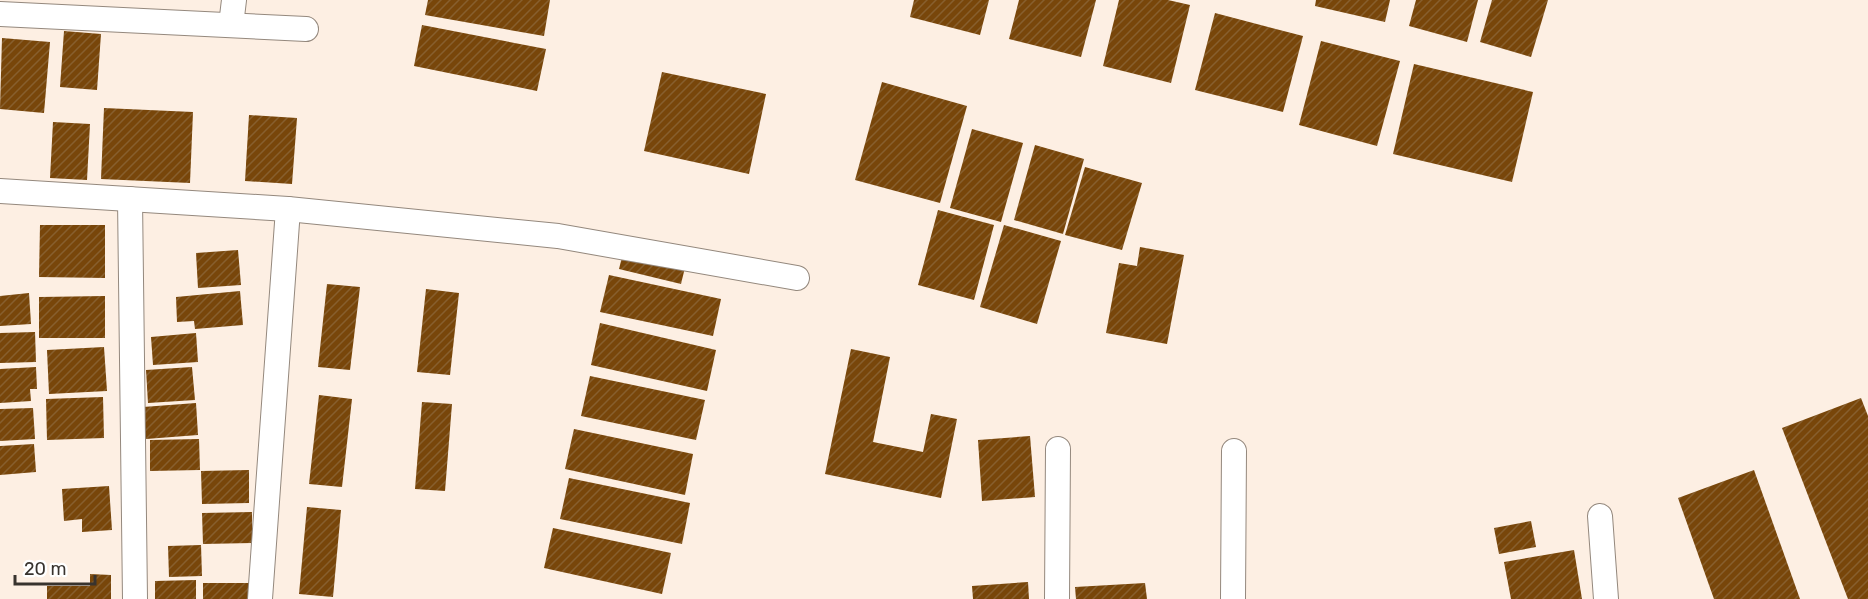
<svg xmlns="http://www.w3.org/2000/svg" width="1868" height="599" font-family="Rubik,sans-serif">
	<style>
		.building { fill: url(#building-hatch) }
		.lines { fill: none; stroke-linecap: round; stroke-linejoin: round }
		.street-casing { stroke: #94887d; stroke-width: 26 }
		.street { stroke: #fff; stroke-width: 24 }
	</style>
	<defs>
		<pattern id="building-hatch" width="6" height="6" patternUnits="userSpaceOnUse" patternTransform="scale(1.5)"><rect width="6" height="6" fill="#78460a"/><path d="M-1 1l2-2M0 6l6-6M5 7l2-2" fill="none" stroke="#875f2e"/></pattern>
	</defs>
	<rect width="100%" height="100%" fill="#fdefe3"/>
	<g class="building">
		<path d="M 428,0 L 550,0 L 544,36 L 425,15 Z"/>
		<path d="M 914,0 L 989,0 L 980,35 L 910,17 Z"/>
		<path d="M 1019,0 L 1096,0 L 1081,57 L 1009,39 Z"/>
		<path d="M 1119,0 L 1168,0 L 1190,5 L 1171,83 L 1103,66 Z"/>
		<path d="M 1316,0 L 1390,0 L 1385,22 L 1315,6 Z"/>
		<path d="M 1416,0 L 1478,0 L 1467,42 L 1409,26 Z"/>
		<path d="M 1492,0 L 1548,0 L 1531,57 L 1480,42 Z"/>
		<path d="M 1215,13 L 1303,36 L 1283,112 L 1195,90 Z"/>
		<path d="M 422,25 L 546,49 L 537,91 L 414,66 Z"/>
		<path d="M 64,31 L 101,34 L 97,90 L 60,87 Z"/>
		<path d="M 2,38 L 50,42 L 44,113 L 0,109 Z"/>
		<path d="M 1321,41 L 1400,61 L 1377,146 L 1299,125 Z"/>
		<path d="M 1414,64 L 1533,92 L 1512,182 L 1393,154 Z"/>
		<path d="M 662,72 L 766,94 L 749,174 L 644,151 Z"/>
		<path d="M 882,82 L 967,106 L 940,203 L 855,180 Z"/>
		<path d="M 104,108 L 193,112 L 190,183 L 101,179 Z"/>
		<path d="M 249,115 L 297,118 L 292,184 L 245,181 Z"/>
		<path d="M 53,122 L 90,124 L 87,180 L 50,178 Z"/>
		<path d="M 972,129 L 1023,143 L 1001,222 L 950,208 Z"/>
		<path d="M 1035,145 L 1084,159 L 1063,234 L 1014,220 Z"/>
		<path d="M 1085,167 L 1142,183 L 1122,250 L 1065,235 Z"/>
		<path d="M 938,210 L 994,225 L 974,300 L 918,285 Z"/>
		<path d="M 40,225 L 105,225 L 105,278 L 39,277 Z"/>
		<path d="M 1004,225 L 1061,241 L 1037,324 L 980,307 Z"/>
		<path d="M 627,237 L 689,251 L 681,284 L 619,269 Z"/>
		<path d="M 1140,247 L 1184,255 L 1167,344 L 1106,333 L 1119,263 L 1137,266 Z"/>
		<path d="M 238,250 L 241,285 L 198,288 L 196,253 Z"/>
		<path d="M 609,275 L 721,299 L 713,336 L 600,312 Z"/>
		<path d="M 327,284 L 360,287 L 350,370 L 318,367 Z"/>
		<path d="M 426,289 L 459,293 L 450,375 L 417,372 Z"/>
		<path d="M 240,291 L 243,325 L 195,329 L 194,321 L 177,322 L 176,297 Z"/>
		<path d="M 29,293 L 31,324 L 0,326 L 0,296 Z"/>
		<path d="M 105,296 L 105,338 L 39,338 L 39,297 Z"/>
		<path d="M 600,323 L 716,350 L 707,391 L 591,365 Z"/>
		<path d="M 35,332 L 36,362 L 0,363 L 0,333 Z"/>
		<path d="M 196,333 L 198,362 L 153,365 L 151,337 Z"/>
		<path d="M 104,347 L 107,391 L 49,394 L 47,350 Z"/>
		<path d="M 851,349 L 890,357 L 873,442 L 923,452 L 931,414 L 957,419 L 941,498 L 825,474 Z"/>
		<path d="M 36,367 L 37,389 L 30,389 L 31,401 L 0,403 L 0,369 Z"/>
		<path d="M 192,367 L 195,400 L 148,403 L 146,370 Z"/>
		<path d="M 590,376 L 705,400 L 696,440 L 581,416 Z"/>
		<path d="M 319,395 L 352,399 L 342,487 L 309,484 Z"/>
		<path d="M 103,397 L 104,438 L 47,440 L 46,399 Z"/>
		<path d="M 1861,398 L 1868,416 L 1868,599 L 1848,599 L 1782,428 Z"/>
		<path d="M 422,402 L 452,404 L 445,491 L 415,489 Z"/>
		<path d="M 196,403 L 198,435 L 146,439 L 143,407 Z"/>
		<path d="M 33,408 L 35,439 L 0,441 L 0,409 Z"/>
		<path d="M 574,429 L 693,454 L 685,495 L 565,469 Z"/>
		<path d="M 1030,436 L 1035,497 L 982,501 L 978,440 Z"/>
		<path d="M 199,439 L 200,470 L 150,471 L 150,440 Z"/>
		<path d="M 34,444 L 36,472 L 0,475 L 0,446 Z"/>
		<path d="M 249,470 L 249,503 L 202,504 L 201,471 Z"/>
		<path d="M 1754,470 L 1800,599 L 1714,599 L 1678,498 Z"/>
		<path d="M 569,478 L 690,503 L 682,544 L 560,519 Z"/>
		<path d="M 109,486 L 112,530 L 82,532 L 82,519 L 64,521 L 62,489 Z"/>
		<path d="M 307,507 L 341,510 L 333,597 L 299,594 Z"/>
		<path d="M 252,512 L 252,543 L 203,544 L 202,513 Z"/>
		<path d="M 1531,521 L 1536,547 L 1499,554 L 1494,528 Z"/>
		<path d="M 553,528 L 671,553 L 662,594 L 544,568 Z"/>
		<path d="M 201,545 L 202,576 L 169,577 L 168,546 Z"/>
		<path d="M 1574,550 L 1582,599 L 1511,599 L 1504,562 Z"/>
		<path d="M 90,574 L 111,575 L 111,599 L 47,599 L 47,586 L 90,586 Z"/>
		<path d="M 196,580 L 196,599 L 155,599 L 155,581 Z"/>
		<path d="M 1028,582 L 1029,599 L 973,599 L 972,586 Z"/>
		<rect x="203" y="583" width="48" height="16"/>
		<path d="M 1145,583 L 1147,599 L 1076,599 L 1075,587 Z"/>
	</g>
	<g class="lines">
		<g class="street-casing">
			<g id="street">
				<path d="M 0,14 L 306,29"/>
				<path d="M 231,25 L 234,0"/>
				<path d="M 0,191 L 288,209 L 558,236 L 797,278"/>
				<path d="M 130,199 L 135,599"/>
				<path d="M 1600,516 L 1606,599"/>
				<path d="M 260,599 L 288,209"/>
				<path d="M 1057,599 L 1058,449"/>
				<path d="M 1233,599 L 1234,451"/>
			</g>
		</g>
		<use href="#street" class="street"/>
	</g>
	<path d="M15 575v9h80v-9" fill="none" stroke="#38332e" stroke-width="3"/>
	<text x="24" y="575" font-size="18" fill="#38332e" stroke="#ffffff" stroke-width="4.5" paint-order="stroke">20 m</text>
</svg>
